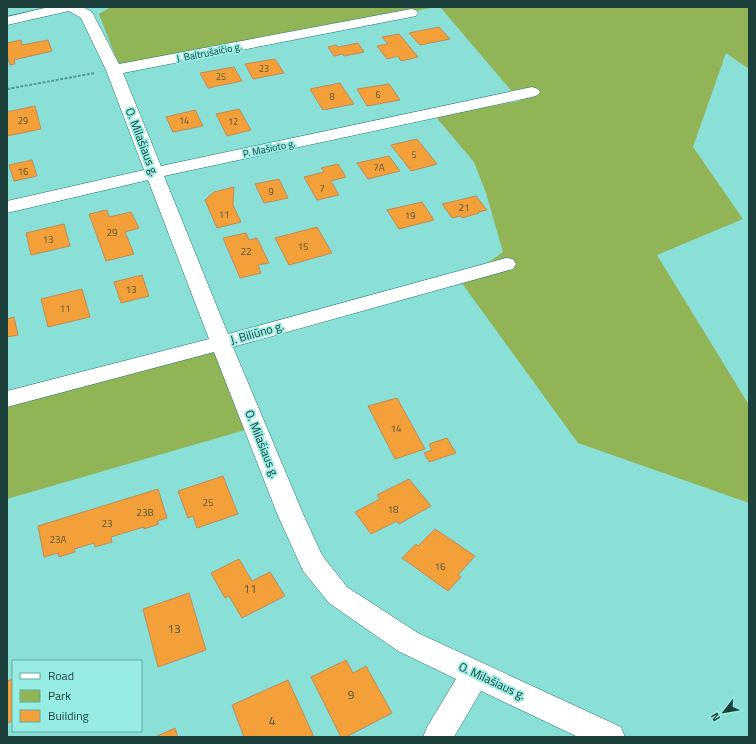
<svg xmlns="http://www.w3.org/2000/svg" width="756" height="744" font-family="'Titillium Web',sans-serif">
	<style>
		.green { fill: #91b457 }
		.building { fill: #f39f3a; stroke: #bb8d5d }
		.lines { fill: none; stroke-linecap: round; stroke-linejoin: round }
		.minor-casing { stroke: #177870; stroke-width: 1 }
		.path { stroke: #589891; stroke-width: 2; stroke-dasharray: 3 1.5; stroke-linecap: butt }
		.minor { fill: #fff; fill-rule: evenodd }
		.labels { text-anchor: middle; stroke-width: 3.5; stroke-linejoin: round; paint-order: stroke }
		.far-number-label { font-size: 9px; fill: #51573b }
		.far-street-label { font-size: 10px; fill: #1b3f3b; stroke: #97ede3 }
		.number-label { font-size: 10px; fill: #51573b }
		.street-label { font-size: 12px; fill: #1b3f3b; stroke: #97ede3 }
		.near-number-label { font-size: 12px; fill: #51573b }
	</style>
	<rect width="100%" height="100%" fill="#8ae0d6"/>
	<g class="green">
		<path d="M 111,7 L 436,7 L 129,64 L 118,63 L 99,14 Z"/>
		<path d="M 440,7 L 749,7 L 749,69 L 726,53 L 693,147 L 743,219 L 657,255 L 749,405 L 749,503 L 578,443 L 461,282 L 503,252 L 486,193 L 474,162 L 435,116 L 520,101 Z"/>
		<path d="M 204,351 L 214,353 L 218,358 L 245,430 L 7,499 L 7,405 Z"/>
	</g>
	<g class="building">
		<path d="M 439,27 L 450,39 L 420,45 L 409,33 Z"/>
		<path d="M 399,34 L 418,57 L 401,61 L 398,56 L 387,59 L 377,46 L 388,44 L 382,37 Z"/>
		<path d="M 21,40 L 22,45 L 48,40 L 52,51 L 14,60 L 15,64 L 10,65 L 7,54 L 7,43 Z"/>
		<path d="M 358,43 L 364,52 L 344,56 L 343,54 L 334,56 L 328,47 L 336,45 L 338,47 Z"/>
		<path d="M 275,59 L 284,73 L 253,79 L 245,64 Z"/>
		<path d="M 234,67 L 242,81 L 208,88 L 200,73 Z"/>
		<path d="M 340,83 L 354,104 L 323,110 L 310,89 Z"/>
		<path d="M 389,84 L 400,100 L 367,106 L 357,89 Z"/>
		<path d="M 35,106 L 41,129 L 7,136 L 7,112 Z"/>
		<path d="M 239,109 L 251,130 L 227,136 L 216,114 Z"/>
		<path d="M 195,110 L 203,126 L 173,132 L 166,117 Z"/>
		<path d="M 417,139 L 437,164 L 411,171 L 391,145 Z"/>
		<path d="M 389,156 L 400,171 L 368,179 L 357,163 Z"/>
		<path d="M 32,160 L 37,176 L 14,181 L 9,165 Z"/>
		<path d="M 338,164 L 346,177 L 331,181 L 339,195 L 317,200 L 304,177 L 324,172 L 321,168 Z"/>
		<path d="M 279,179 L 288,198 L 264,203 L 255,184 Z"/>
		<path d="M 234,187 L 233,205 L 241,222 L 217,228 L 205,200 L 214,192 Z"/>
		<path d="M 476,196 L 487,210 L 478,212 L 479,213 L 462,218 L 461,216 L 452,218 L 442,204 Z"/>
		<path d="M 422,202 L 434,220 L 399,229 L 387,210 Z"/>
		<path d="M 107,210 L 109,217 L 131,212 L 139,228 L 125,232 L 134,254 L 106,261 L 89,214 Z"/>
		<path d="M 64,224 L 70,246 L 31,255 L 26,233 Z"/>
		<path d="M 317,227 L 332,253 L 289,265 L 275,238 Z"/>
		<path d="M 246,233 L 249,240 L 257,238 L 269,263 L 258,265 L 261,273 L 240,278 L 223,238 Z"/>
		<path d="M 142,275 L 149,296 L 121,303 L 114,282 Z"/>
		<path d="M 82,289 L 90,317 L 48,327 L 41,299 Z"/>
		<path d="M 14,317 L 18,335 L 7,337 L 7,319 Z"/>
		<path d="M 397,398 L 425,449 L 395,459 L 368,406 Z"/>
		<path d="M 447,438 L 456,453 L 429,462 L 424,453 L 432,450 L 429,444 Z"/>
		<path d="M 223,476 L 238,514 L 197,528 L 193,516 L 188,518 L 178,491 Z"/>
		<path d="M 409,479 L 431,506 L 399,524 L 397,521 L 371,534 L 355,512 L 380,499 L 377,495 Z"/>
		<path d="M 158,489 L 167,518 L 157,521 L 159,524 L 144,529 L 144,527 L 111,537 L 112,542 L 95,547 L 94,543 L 74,549 L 75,552 L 59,557 L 58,553 L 44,557 L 38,526 Z"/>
		<path d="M 435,529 L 475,556 L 458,575 L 461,577 L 448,591 L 402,558 L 416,544 L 418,546 Z"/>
		<path d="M 239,559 L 252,581 L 270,572 L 285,596 L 242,618 L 229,596 L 225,598 L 211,573 Z"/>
		<path d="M 189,593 L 206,650 L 158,667 L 143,609 Z"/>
		<path d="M 346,660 L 353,673 L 366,666 L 392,713 L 346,737 L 341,737 L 311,677 Z"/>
		<path d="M 13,679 L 13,721 L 7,723 L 7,681 Z"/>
		<path d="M 288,680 L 314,737 L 244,737 L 232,705 Z"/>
		<path d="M 175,728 L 178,737 L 155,737 Z"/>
	</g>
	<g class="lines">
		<g class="minor-casing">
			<path id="minor" d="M 49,7 L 83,7 L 92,12 L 119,64 L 411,9 L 416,10 L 418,13 L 416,16 L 411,17 L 123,73 L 161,166 L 532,87 L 538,89 L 540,92 L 538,95 L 532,97 L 164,176 L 228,334 L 506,258 L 513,259 L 516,264 L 513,269 L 233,347 L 304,516 L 322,555 L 347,587 L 418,633 L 621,727 L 625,737 L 578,737 L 481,691 L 454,737 L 423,737 L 427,727 L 456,679 L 398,651 L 329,603 L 303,571 L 278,516 L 214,352 L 7,407 L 7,391 L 209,339 L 148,180 L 7,213 L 7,201 L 144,170 L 106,70 L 81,18 L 69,11 L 7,25 L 7,17 Z"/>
		</g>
		<path class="path" d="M 7,89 L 95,73"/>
		<use href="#minor" class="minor"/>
	</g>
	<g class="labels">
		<g class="far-number-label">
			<text x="264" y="72">23</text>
			<text x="221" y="80">25</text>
			<text x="378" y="98">6</text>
			<text x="332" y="100">8</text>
			<text x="23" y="124">29</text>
			<text x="184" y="124">14</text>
			<text x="233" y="125">12</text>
			<text x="414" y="158">5</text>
		</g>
		<g class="far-street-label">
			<text transform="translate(209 52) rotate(-11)" y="4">J. Baltrušaičio g.</text>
			<text transform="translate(269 148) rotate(-12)" y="4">P. Mašioto g.</text>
		</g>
		<g class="number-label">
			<text x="379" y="171">7A</text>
			<text x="23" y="175">16</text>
			<text x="322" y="192">7</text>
			<text x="271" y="195">9</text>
			<text x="464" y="211">21</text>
			<text x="224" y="218">11</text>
			<text x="410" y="219">19</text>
			<text x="112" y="236">29</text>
			<text x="48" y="243">13</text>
			<text x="303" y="250">15</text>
			<text x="246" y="255">22</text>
			<text x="131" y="293">13</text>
			<text x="65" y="312">11</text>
			<text x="396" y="432">14</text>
			<text x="208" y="506">25</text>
			<text x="393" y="513">18</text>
			<text x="145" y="516">23B</text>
			<text x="107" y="527">23</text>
			<text x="58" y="543">23A</text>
			<text x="440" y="570">16</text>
		</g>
		<g class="street-label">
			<text transform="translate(142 142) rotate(69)" y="4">O. Milašiaus g.</text>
			<text transform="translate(257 333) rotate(-16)" y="4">J. Biliūno g.</text>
			<text transform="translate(262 444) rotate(68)" y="4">O. Milašiaus g.</text>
			<text transform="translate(492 681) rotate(25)" y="4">O. Milašiaus g.</text>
		</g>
		<g class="near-number-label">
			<text x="250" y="593">11</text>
			<text x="174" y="633">13</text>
			<text x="351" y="699">9</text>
			<text x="272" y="725">4</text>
		</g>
	</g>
	<rect width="756" height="744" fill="none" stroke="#1b3f3b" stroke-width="16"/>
	<rect x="12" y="660" width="130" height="72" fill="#97ede3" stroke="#65a7a0"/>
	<rect x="20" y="673" width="20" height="6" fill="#ffffff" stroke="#65a7a0"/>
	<text x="48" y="680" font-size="12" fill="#1b3f3b">Road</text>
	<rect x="20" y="690" width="20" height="12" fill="#91b457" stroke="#65a7a0"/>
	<text x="48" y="700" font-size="12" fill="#1b3f3b">Park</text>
	<rect x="20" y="710" width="20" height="12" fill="#f39f3a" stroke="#65a7a0"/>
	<text x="48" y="720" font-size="12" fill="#1b3f3b">Building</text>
	<g transform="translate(724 712) rotate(239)" stroke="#97ede3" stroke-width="3" paint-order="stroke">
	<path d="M0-3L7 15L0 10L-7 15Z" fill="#1b3f3b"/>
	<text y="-6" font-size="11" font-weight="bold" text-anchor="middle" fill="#1b3f3b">N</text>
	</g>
</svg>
